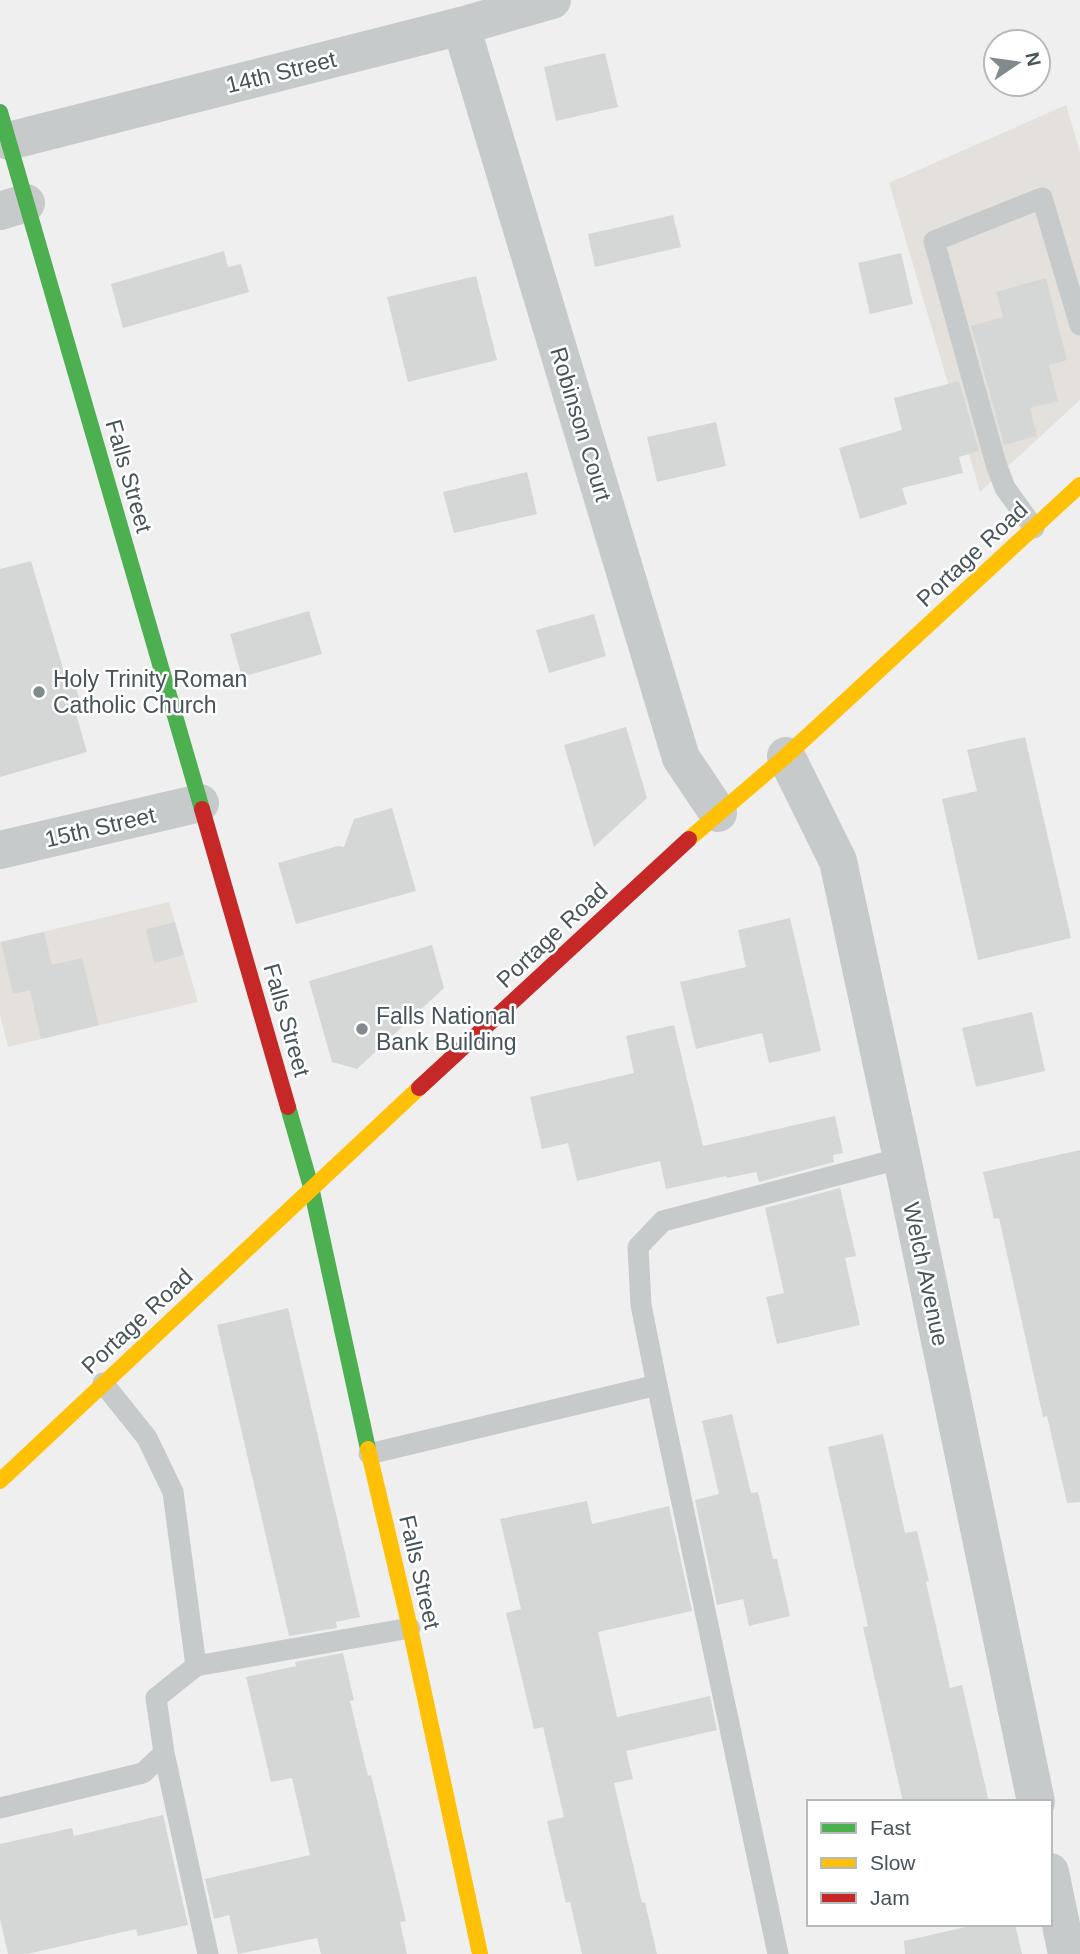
<svg xmlns="http://www.w3.org/2000/svg" width="1080" height="1954" font-family="Arial,sans-serif">
	<style>
		.commercial { fill: #e4e1dc }
		.building { fill: #d5d7d7 }
		.lines { fill: none; stroke-linecap: round; stroke-linejoin: round }
		.lane { stroke: #c6cacb; stroke-width: 21 }
		.street { stroke: #c6cacb; stroke-width: 38 }
		.fast { stroke: #4caf50; stroke-width: 16 }
		.slow { stroke: #ffc107; stroke-width: 16 }
		.jam { stroke: #c62828; stroke-width: 16 }
		.poi-dot { fill: #828a8e; stroke: #fff; stroke-width: 2.5 }
		.labels { text-anchor: middle; stroke-width: 5; stroke-linejoin: round; paint-order: stroke }
		.street-label { font-size: 23px; fill: #47545a; stroke: #fff }
		.poi-label { font-size: 23px; fill: #47545a; stroke: #fff; text-anchor: start }
	</style>
	<rect width="100%" height="100%" fill="#efefef"/>
	<g class="commercial">
		<path d="M 1066,105 L 1080,152 L 1080,400 L 980,492 L 889,183 Z"/>
		<path d="M 169,902 L 198,1002 L 8,1047 L 0,1015 L 0,942 Z"/>
	</g>
	<g class="building">
		<path d="M 605,53 L 618,107 L 556,121 L 544,67 Z"/>
		<path d="M 673,215 L 681,247 L 595,267 L 588,234 Z"/>
		<path d="M 224,251 L 228,267 L 241,264 L 249,292 L 123,328 L 111,284 Z"/>
		<path d="M 901,253 L 913,304 L 870,314 L 858,263 Z"/>
		<path d="M 476,276 L 497,360 L 408,382 L 387,297 Z"/>
		<path d="M 1046,278 L 1067,360 L 1049,365 L 1058,401 L 1030,408 L 1037,436 L 1004,445 L 971,326 L 1003,317 L 996,292 Z"/>
		<path d="M 959,381 L 979,451 L 959,457 L 963,473 L 902,488 L 907,504 L 860,519 L 839,448 L 902,430 L 894,398 Z"/>
		<path d="M 716,422 L 726,466 L 657,482 L 647,437 Z"/>
		<path d="M 527,472 L 537,514 L 454,533 L 443,492 Z"/>
		<path d="M 31,561 L 65,675 L 72,673 L 82,709 L 75,710 L 87,752 L 0,777 L 0,569 Z"/>
		<path d="M 309,611 L 322,654 L 242,677 L 230,634 Z"/>
		<path d="M 594,614 L 606,656 L 549,673 L 536,630 Z"/>
		<path d="M 626,727 L 647,798 L 594,847 L 564,745 Z"/>
		<path d="M 1025,737 L 1071,938 L 978,960 L 942,799 L 977,791 L 967,750 Z"/>
		<path d="M 392,808 L 416,891 L 296,924 L 278,863 L 338,846 L 344,847 L 354,819 Z"/>
		<path d="M 790,918 L 821,1051 L 769,1063 L 762,1033 L 696,1049 L 680,982 L 746,967 L 738,930 Z"/>
		<path d="M 175,922 L 184,955 L 154,963 L 146,929 Z"/>
		<path d="M 44,932 L 52,965 L 82,958 L 99,1025 L 41,1039 L 30,990 L 13,994 L 1,942 Z"/>
		<path d="M 432,945 L 444,988 L 357,1069 L 332,1062 L 309,981 Z"/>
		<path d="M 1032,1012 L 1045,1071 L 976,1087 L 962,1028 Z"/>
		<path d="M 674,1025 L 703,1146 L 835,1116 L 843,1153 L 833,1155 L 834,1162 L 759,1182 L 756,1172 L 727,1178 L 726,1176 L 666,1189 L 660,1161 L 577,1181 L 568,1143 L 542,1149 L 530,1097 L 634,1073 L 626,1036 Z"/>
		<path d="M 1080,1150 L 1080,1502 L 1067,1503 L 1047,1416 L 1043,1417 L 999,1218 L 994,1219 L 983,1172 Z"/>
		<path d="M 840,1188 L 856,1256 L 845,1258 L 860,1325 L 777,1344 L 766,1297 L 784,1293 L 765,1208 Z"/>
		<path d="M 288,1308 L 360,1617 L 336,1622 L 337,1628 L 289,1636 L 217,1325 Z"/>
		<path d="M 732,1414 L 751,1493 L 758,1492 L 773,1559 L 777,1559 L 790,1616 L 749,1626 L 743,1599 L 717,1605 L 695,1500 L 719,1494 L 702,1421 Z"/>
		<path d="M 883,1434 L 905,1533 L 917,1531 L 929,1581 L 926,1582 L 950,1688 L 962,1685 L 989,1802 L 903,1802 L 863,1627 L 868,1626 L 828,1447 Z"/>
		<path d="M 587,1501 L 592,1524 L 669,1506 L 692,1611 L 598,1632 L 617,1717 L 710,1696 L 717,1730 L 626,1751 L 633,1779 L 614,1783 L 642,1903 L 645,1902 L 657,1954 L 582,1954 L 570,1902 L 566,1903 L 547,1821 L 564,1817 L 543,1727 L 534,1729 L 506,1613 L 521,1609 L 500,1519 Z"/>
		<path d="M 343,1653 L 354,1700 L 350,1701 L 368,1776 L 371,1775 L 406,1921 L 400,1922 L 407,1954 L 321,1954 L 317,1938 L 238,1954 L 229,1915 L 214,1919 L 205,1879 L 310,1855 L 292,1778 L 271,1782 L 246,1677 L 296,1666 L 295,1662 Z"/>
		<path d="M 163,1815 L 188,1925 L 138,1936 L 136,1929 L 27,1954 L 8,1954 L 0,1919 L 0,1844 L 72,1828 L 74,1836 Z"/>
		<path d="M 979,1924 L 1015,1924 L 1022,1954 L 905,1954 L 904,1941 Z"/>
	</g>
	<g class="lines">
		<g class="lane">
			<path d="M 1034,528 L 1005,488 L 996,464 L 934,241 L 1042,198 L 1080,325"/>
			<path d="M 103,1383 L 147,1438 L 173,1492 L 196,1666"/>
			<path d="M 657,1385 L 778,1954"/>
			<path d="M 369,1454 L 657,1385 L 641,1305 L 638,1247 L 663,1221 L 902,1158"/>
			<path d="M 164,1753 L 208,1954"/>
			<path d="M 0,1808 L 143,1773 L 164,1753 L 156,1698 L 196,1666 L 410,1628"/>
		</g>
		<g class="street">
			<path d="M 461,26 L 681,758 L 718,813"/>
			<path d="M 9,141 L 461,26 L 552,0"/>
			<path d="M 0,211 L 26,203"/>
			<path d="M 786,756 L 838,861 L 902,1158 L 1036,1802"/>
			<path d="M 0,850 L 200,803"/>
			<path d="M 1050,1872 L 1067,1954"/>
		</g>
		<g class="fast">
			<path d="M 0,112 L 202,809"/>
			<path d="M 288,1107 L 311,1187 L 368,1449"/>
		</g>
		<g class="slow">
			<path d="M 689,839 L 786,756 L 1080,485"/>
			<path d="M 368,1449 L 410,1628 L 480,1954"/>
			<path d="M 0,1481 L 419,1088"/>
		</g>
		<g class="jam">
			<path d="M 202,809 L 288,1107"/>
			<path d="M 419,1088 L 689,839"/>
		</g>
	</g>
	<g class="poi-dot">
		<circle cx="39" cy="692" r="7"/>
		<circle cx="362" cy="1029" r="7"/>
	</g>
	<g class="labels">
		<g class="street-label">
			<text transform="translate(281 72) rotate(-14)" y="8">14th Street</text>
			<text transform="translate(581 424) rotate(73)" y="8">Robinson Court</text>
			<text transform="translate(129 476) rotate(74)" y="8">Falls Street</text>
			<text transform="translate(972 554) rotate(-43)" y="8">Portage Road</text>
			<text transform="translate(100 827) rotate(-13)" y="8">15th Street</text>
			<text transform="translate(552 935) rotate(-43)" y="8">Portage Road</text>
			<text transform="translate(287 1020) rotate(74)" y="8">Falls Street</text>
			<text transform="translate(926 1274) rotate(78)" y="8">Welch Avenue</text>
			<text transform="translate(137 1321) rotate(-43)" y="8">Portage Road</text>
			<text transform="translate(420 1572) rotate(77)" y="8">Falls Street</text>
		</g>
		<g class="poi-label">
			<text x="53" y="687">Holy Trinity Roman<tspan x="53" dy="26">Catholic Church</tspan></text>
			<text x="376" y="1024">Falls National<tspan x="376" dy="26">Bank Building</tspan></text>
		</g>
	</g>
	<rect x="807" y="1800" width="245" height="126" fill="#ffffff" stroke="#b5bbbd" stroke-width="2"/>
	<rect x="821" y="1823" width="35" height="10" fill="#4caf50" stroke="#b5bbbd" stroke-width="2"/>
	<text x="870" y="1835" font-size="21" fill="#47545a">Fast</text>
	<rect x="821" y="1858" width="35" height="10" fill="#ffc107" stroke="#b5bbbd" stroke-width="2"/>
	<text x="870" y="1870" font-size="21" fill="#47545a">Slow</text>
	<rect x="821" y="1893" width="35" height="10" fill="#c62828" stroke="#b5bbbd" stroke-width="2"/>
	<text x="870" y="1905" font-size="21" fill="#47545a">Jam</text>
	<g transform="translate(1017 63) rotate(77)"><circle r="33" fill="#ffffff" stroke="#b5bbbd" stroke-width="2"/>
	<path d="M0-5L12 26L0 18L-12 26Z" fill="#828a8e"/>
	<text y="-10" font-size="19" font-weight="bold" text-anchor="middle" fill="#47545a">N</text>
	</g>
</svg>
